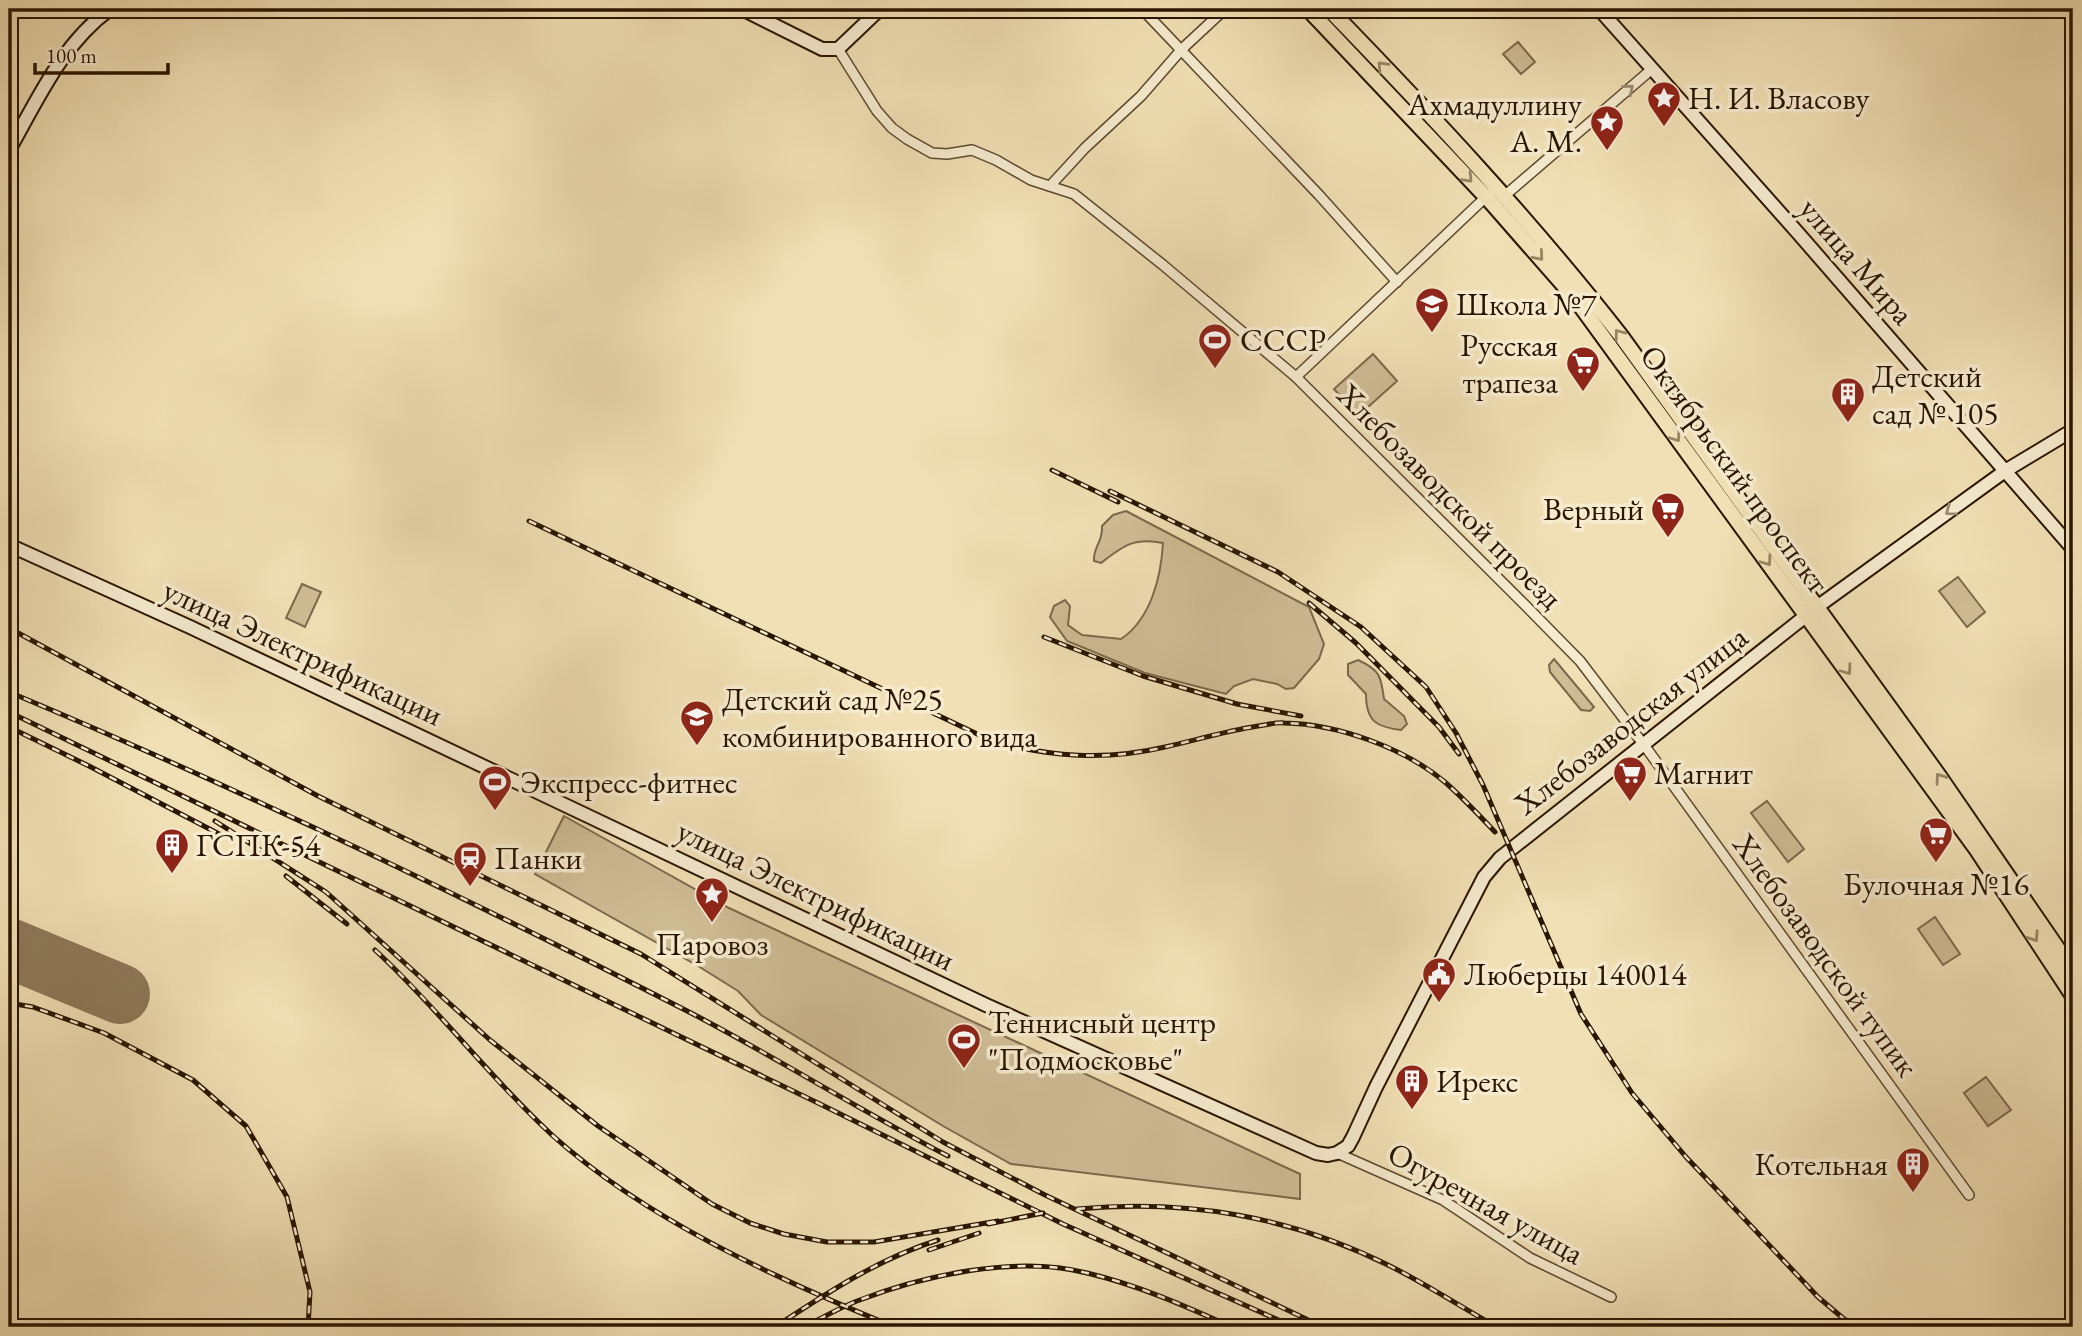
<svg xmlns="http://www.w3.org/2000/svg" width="2082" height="1336" font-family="'EB Garamond',serif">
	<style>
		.green { fill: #cfbd96; stroke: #7c694b; stroke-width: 2 }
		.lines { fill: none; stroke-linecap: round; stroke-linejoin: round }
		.taxiway { stroke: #8e7a5a; stroke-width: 24 }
		.runway { stroke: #8e7a5a; stroke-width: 60 }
		.street-casing { stroke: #5c482d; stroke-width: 12 }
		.secondary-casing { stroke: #2a1500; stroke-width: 16 }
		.primary-casing { stroke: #2a1500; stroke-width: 18 }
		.street { stroke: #f6ebcf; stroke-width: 9 }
		.secondary { stroke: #f6ebcf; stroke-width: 12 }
		.primary { stroke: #f1e0b5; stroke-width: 14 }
		.rail-casing { stroke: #2a1500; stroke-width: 5 }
		.rail { stroke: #f6ebcf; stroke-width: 2.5; stroke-dasharray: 8; stroke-linecap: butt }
		.oneway { stroke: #978564 }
		.oneway2 { stroke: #9a8b72 }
		.labels { text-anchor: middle; stroke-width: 7; stroke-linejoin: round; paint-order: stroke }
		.poi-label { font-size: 32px; fill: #2a1500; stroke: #f6ebcf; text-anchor: start }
		.street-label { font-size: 32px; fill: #2a1500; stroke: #f6ebcf }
	</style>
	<rect width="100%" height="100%" fill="#f1e0b5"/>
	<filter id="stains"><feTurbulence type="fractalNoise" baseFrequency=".00286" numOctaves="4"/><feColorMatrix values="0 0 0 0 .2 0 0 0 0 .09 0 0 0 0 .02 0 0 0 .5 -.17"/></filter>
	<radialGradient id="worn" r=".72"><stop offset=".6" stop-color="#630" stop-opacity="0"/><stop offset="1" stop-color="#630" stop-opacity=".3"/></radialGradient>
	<g class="green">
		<path d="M 1518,42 L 1535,62 L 1521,74 L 1503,54 Z"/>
		<path d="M 1373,354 L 1397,381 L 1358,416 L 1334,389 Z"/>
		<path d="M 1126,511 L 1309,607 L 1324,644 L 1319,659 L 1294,688 L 1286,689 L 1277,684 L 1253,679 L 1234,686 L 1226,694 L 1145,673 L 1067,641 L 1050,617 L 1054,606 L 1065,600 L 1070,606 L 1068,625 L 1082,635 L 1121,639 C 1151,619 1161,577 1163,543 C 1134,537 1123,546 1101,563 L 1094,561 C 1093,546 1103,543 1102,526 L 1113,515 Z"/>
		<path d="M 1958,577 L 1985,612 L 1967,627 L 1939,591 Z"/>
		<path d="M 302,584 L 321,592 L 305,627 L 286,618 Z"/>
		<path d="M 1554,659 L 1594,707 L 1590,711 L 1581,710 L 1550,672 L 1549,665 Z"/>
		<path d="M 1358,660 C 1380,670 1381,676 1384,699 L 1404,716 L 1407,724 L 1401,730 C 1377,727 1366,722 1366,694 L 1348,675 L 1348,664 Z"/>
		<path d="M 1767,801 L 1804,849 L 1788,862 L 1751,813 Z"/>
		<path d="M 564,816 L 729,908 L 1300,1174 L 1300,1199 L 1011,1164 L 943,1126 L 761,1015 L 738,991 L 698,966 L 535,874 Z"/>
		<path d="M 1935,917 L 1960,954 L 1943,965 L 1918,929 Z"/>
		<path d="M 1986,1077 L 2011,1110 L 1988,1126 L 1964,1093 Z"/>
	</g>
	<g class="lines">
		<path class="taxiway" d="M 9,962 L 29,956"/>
		<path class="runway" d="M 9,948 L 120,994"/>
		<g class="street-casing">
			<g id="street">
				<path d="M 1142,9 L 1319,195 L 1397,282"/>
				<path d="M 838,49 L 877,111 L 892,128 L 907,139 L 932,153 L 947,154 L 972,150 L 996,160 L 1031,180 L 1074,194 L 1163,265 L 1296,377 L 1524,604 L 1580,661 L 1647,749 L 1969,1195"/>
				<path d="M 1050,186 L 1085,148 L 1141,96 L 1182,49 L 1225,9"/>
				<path d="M 1502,198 L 1652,69"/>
				<path d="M 1296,377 L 1489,194"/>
				<path d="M 1337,1153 L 1443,1200 L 1530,1258 L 1611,1297"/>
			</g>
		</g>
		<g class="secondary-casing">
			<g id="secondary">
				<path d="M 742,9 L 822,49 L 838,49 L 880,9"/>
				<path d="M 1599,9 L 1798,233 L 2073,549"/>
				<path d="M 9,150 C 38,99 62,44 110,9"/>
				<path d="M 9,545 L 190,627 L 986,1005 L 1316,1153 L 1328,1155 L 1337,1153 L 1348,1146 L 1353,1137 L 1376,1087 L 1484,877 L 1500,858 L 1817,607 L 2005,471 L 2073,430"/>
			</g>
		</g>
		<g class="primary-casing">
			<g id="primary">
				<path d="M 1308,9 L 1489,200 L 1574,297 L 1977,850 L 2073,996"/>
				<path d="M 1329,9 C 1430,113 1531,221 1621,336 L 1939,776 L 2073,971"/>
			</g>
		</g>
		<use href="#street" class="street"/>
		<use href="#secondary" class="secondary"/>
		<use href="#primary" class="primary"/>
		<g class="rail-casing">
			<g id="rail">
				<path d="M 1052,470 L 1118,502"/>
				<path d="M 1110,491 L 1278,572 L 1361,627 L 1426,687 L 1456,733 L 1483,785 L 1581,1014 L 1632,1093 L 1686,1157 L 1818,1297 L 1844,1319 L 1864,1327"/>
				<path d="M 529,521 L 992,741 C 1051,757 1105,761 1165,747 C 1196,740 1226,731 1258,726 C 1266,725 1276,722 1284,723 C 1338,724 1405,748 1446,783 C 1463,798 1479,815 1495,832"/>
				<path d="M 1309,603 L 1356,643 L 1439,727 L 1459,754"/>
				<path d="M 9,628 L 318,796 L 641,954 L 943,1142 L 1045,1195 L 1323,1327"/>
				<path d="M 1044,637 L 1143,676 L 1237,704 L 1301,716"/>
				<path d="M 9,692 C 241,789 469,899 693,1014 C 779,1059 861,1111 948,1156"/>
				<path d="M 9,712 L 818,1103 L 1063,1224 L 1294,1327"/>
				<path d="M 9,727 L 89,766 L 221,835"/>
				<path d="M 215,821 L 326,892 L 490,1040 L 598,1126 L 712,1204 L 750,1223 L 784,1234 L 827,1242 L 874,1242 L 998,1221"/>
				<path d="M 286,876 L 347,924"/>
				<path d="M 375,950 C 438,1008 489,1077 552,1135 C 645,1219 779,1280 895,1327"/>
				<path d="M 9,1003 L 33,1007 L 104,1033 L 193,1080 L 246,1126 L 287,1197 L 310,1292 L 308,1327"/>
				<path d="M 1077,1209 C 1188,1199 1290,1216 1390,1266 C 1426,1284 1461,1307 1497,1327"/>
				<path d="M 988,1224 L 1043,1213"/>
				<path d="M 929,1250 L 979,1233"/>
				<path d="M 775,1327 C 827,1293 878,1259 938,1240"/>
				<path d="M 804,1327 C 822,1318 839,1308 857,1301 C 924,1275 1016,1255 1087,1273 C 1138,1285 1185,1306 1232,1327"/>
			</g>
		</g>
		<use href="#rail" class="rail"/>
	</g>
	<defs><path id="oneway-chevron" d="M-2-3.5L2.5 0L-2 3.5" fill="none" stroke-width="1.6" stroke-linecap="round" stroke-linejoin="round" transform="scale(1.75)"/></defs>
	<g class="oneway">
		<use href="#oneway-chevron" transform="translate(1382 66) rotate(-133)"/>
		<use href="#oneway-chevron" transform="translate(1468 178) rotate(47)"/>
		<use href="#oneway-chevron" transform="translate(1539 256) rotate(49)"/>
		<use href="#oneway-chevron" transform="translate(1619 334) rotate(-127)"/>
		<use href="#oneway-chevron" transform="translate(1676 437) rotate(54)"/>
		<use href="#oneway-chevron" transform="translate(1767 561) rotate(54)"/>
		<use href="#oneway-chevron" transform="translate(1847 670) rotate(54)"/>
		<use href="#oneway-chevron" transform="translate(1940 778) rotate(-125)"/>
		<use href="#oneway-chevron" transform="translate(2034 937) rotate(56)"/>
	</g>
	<g class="oneway2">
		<use href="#oneway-chevron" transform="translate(1629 89) rotate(-40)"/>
		<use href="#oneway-chevron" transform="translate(1950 511) rotate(144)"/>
	</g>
	<defs>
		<g id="sight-pin" transform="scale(1.75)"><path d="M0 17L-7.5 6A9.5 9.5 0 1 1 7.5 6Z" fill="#8f2418" stroke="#f6ebcf"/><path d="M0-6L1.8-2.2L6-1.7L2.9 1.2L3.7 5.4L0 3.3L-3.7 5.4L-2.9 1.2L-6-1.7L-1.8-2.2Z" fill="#fff"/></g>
		<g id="school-pin" transform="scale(1.75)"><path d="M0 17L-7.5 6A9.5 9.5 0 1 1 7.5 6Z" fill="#8f2418" stroke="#f6ebcf"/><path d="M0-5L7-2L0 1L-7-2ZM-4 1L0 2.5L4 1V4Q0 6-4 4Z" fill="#fff"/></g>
		<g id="stadium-pin" transform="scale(1.75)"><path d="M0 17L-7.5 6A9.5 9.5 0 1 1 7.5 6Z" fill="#8f2418" stroke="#f6ebcf"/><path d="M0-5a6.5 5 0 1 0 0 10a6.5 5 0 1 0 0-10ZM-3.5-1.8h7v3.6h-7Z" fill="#fff"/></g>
		<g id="supermarket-pin" transform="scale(1.75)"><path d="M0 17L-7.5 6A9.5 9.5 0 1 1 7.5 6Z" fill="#8f2418" stroke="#f6ebcf"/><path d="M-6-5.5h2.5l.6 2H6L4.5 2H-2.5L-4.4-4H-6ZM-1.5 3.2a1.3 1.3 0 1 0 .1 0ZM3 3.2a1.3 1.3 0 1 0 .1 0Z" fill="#fff"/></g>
		<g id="building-pin" transform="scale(1.75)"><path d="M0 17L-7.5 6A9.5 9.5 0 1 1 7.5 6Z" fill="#8f2418" stroke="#f6ebcf"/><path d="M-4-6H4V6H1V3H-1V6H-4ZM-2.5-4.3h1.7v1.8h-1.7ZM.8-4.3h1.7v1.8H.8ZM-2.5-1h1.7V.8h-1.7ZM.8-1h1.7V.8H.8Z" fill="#fff"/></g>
		<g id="station-pin" transform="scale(1.75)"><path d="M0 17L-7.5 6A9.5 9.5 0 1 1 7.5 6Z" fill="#8f2418" stroke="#f6ebcf"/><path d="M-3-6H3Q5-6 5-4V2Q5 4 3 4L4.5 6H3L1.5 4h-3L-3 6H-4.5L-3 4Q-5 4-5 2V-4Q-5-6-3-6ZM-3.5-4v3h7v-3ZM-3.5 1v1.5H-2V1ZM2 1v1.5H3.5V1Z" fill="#fff"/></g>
		<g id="civic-pin" transform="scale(1.75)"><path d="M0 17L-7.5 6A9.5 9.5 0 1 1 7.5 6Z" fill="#8f2418" stroke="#f6ebcf"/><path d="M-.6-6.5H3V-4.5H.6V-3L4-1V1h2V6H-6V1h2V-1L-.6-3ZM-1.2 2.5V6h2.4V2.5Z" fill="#fff"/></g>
	</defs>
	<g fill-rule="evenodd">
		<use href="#sight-pin" x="1664" y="98"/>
		<use href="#sight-pin" x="1607" y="122"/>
		<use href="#school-pin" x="1432" y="304"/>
		<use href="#stadium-pin" x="1215" y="340"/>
		<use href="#supermarket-pin" x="1583" y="363"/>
		<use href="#building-pin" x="1848" y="394"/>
		<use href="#supermarket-pin" x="1668" y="509"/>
		<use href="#school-pin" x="697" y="717"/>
		<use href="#supermarket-pin" x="1630" y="773"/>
		<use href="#stadium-pin" x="495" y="782"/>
		<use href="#supermarket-pin" x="1936" y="834"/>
		<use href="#building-pin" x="172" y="845"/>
		<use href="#station-pin" x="470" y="858"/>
		<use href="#sight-pin" x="712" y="894"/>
		<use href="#civic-pin" x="1439" y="974"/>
		<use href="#stadium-pin" x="964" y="1040"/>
		<use href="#building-pin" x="1412" y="1081"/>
		<use href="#building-pin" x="1913" y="1164"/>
	</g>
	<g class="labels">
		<g class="poi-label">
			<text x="1688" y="109">Н. И. Власову</text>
			<text x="1582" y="115" text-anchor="end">Ахмадуллину<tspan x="1582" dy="37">А. М.</tspan></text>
			<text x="1456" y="315">Школа №7</text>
			<text x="1240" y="351">СССР</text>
			<text x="1558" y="356" text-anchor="end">Русская<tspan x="1558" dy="37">трапеза</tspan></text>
			<text x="1872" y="387">Детский<tspan x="1872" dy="37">сад № 105</tspan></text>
			<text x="1644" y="520" text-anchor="end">Верный</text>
			<text x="722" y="710">Детский сад №25<tspan x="722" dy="37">комбинированного вида</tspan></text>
			<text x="1654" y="784">Магнит</text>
			<text x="520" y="793">Экспресс-фитнес</text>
			<text x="196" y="856">ГСПК-54</text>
			<text x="494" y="869">Панки</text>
			<text x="1936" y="895" text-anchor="middle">Булочная №16</text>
			<text x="712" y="955" text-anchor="middle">Паровоз</text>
			<text x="1464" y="985">Люберцы 140014</text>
			<text x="988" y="1033">Теннисный центр<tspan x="988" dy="37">"Подмосковье"</tspan></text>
			<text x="1436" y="1092">Ирекс</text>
			<text x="1888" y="1175" text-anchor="end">Котельная</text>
		</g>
		<g class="street-label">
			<text transform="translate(1857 261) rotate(49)" y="11">улица Мира</text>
			<text transform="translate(1735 469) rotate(54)" y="11">Октябрьский проспект</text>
			<text transform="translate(1450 496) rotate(45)" y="11">Хлебозаводской проезд</text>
			<text transform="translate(303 652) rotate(25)" y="11">улица Электрификации</text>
			<text transform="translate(1631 720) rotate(-38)" y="11">Хлебозаводская улица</text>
			<text transform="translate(816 895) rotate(26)" y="11">улица Электрификации</text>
			<text transform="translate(1826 955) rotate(54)" y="11">Хлебозаводской тупик</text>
			<text transform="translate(1486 1203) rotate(29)" y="11">Огуречная улица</text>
		</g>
	</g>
	<rect width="2082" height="1336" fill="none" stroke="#f1e0b5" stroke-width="35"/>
	<rect x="10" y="10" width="2061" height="1315" fill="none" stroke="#2a1500" stroke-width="3.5"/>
	<rect x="18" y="18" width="2047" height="1301" fill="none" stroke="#2a1500" stroke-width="2"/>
	<path d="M35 63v10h133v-10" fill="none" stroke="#2a1500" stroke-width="3.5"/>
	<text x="46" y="63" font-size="21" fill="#2a1500" stroke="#f6ebcf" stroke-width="5" paint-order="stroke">100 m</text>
	<rect width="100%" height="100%" filter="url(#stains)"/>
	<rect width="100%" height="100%" fill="url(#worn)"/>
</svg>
